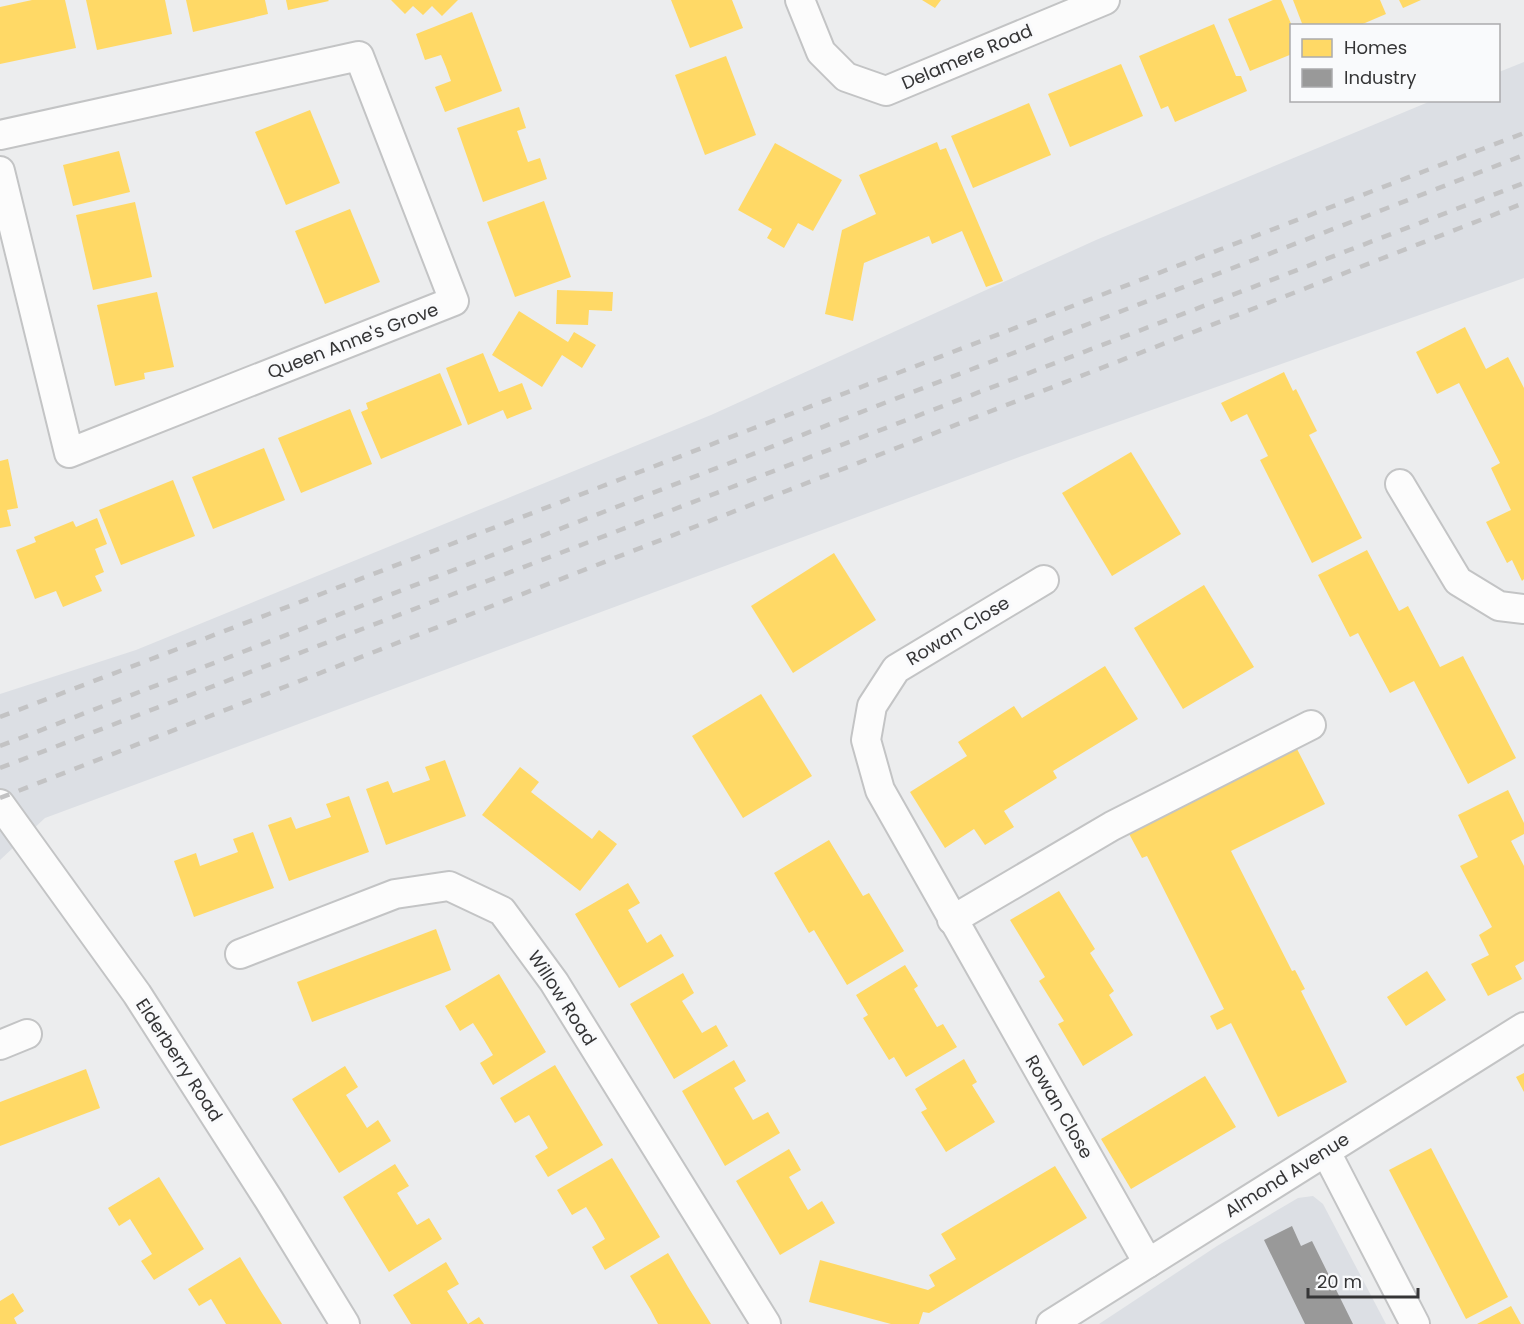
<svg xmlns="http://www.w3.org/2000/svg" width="1524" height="1324" font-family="Poppins,sans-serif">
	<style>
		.built { fill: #dcdfe4 }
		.homes { fill: #ffd966 }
		.industry { fill: #999 }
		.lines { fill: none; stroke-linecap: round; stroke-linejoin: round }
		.minor-casing { stroke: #c3c4c5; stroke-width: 32 }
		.minor { stroke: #fcfcfc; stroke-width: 28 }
		.rail { stroke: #c3c3c4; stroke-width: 4.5; stroke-dasharray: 10 10; stroke-linecap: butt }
		.labels { text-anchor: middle; stroke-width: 6; stroke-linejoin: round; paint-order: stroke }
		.street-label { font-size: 18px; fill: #353536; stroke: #f9fafc }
	</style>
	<rect width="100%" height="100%" fill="#ecedee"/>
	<g class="built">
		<path d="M 1524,62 L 1524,278 L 1022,456 L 45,818 L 0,860 L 0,694 L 136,650 L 711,415 L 1096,240 L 1431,101 L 1498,100 L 1499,72 Z"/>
		<path d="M 1313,1196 L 1323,1204 L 1386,1324 L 1099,1324 L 1217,1246 L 1298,1198 Z"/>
	</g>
	<g class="homes">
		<path d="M 32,0 L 65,0 L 76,48 L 0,64 L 0,7 Z"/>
		<path d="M 86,0 L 165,0 L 172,34 L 97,50 Z"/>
		<path d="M 186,0 L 265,0 L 268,14 L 193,32 Z"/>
		<path d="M 286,0 L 328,0 L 329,1 L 288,10 Z"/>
		<path d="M 391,0 L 458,0 L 442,16 L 432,6 L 423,15 L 413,6 L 405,14 Z"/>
		<path d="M 671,0 L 732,0 L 743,28 L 690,48 Z"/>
		<path d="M 922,0 L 941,0 L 935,8 Z"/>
		<path d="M 1273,0 L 1281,0 L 1292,26 L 1292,54 L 1250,71 L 1228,19 Z"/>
		<path d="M 1293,0 L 1380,0 L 1386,14 L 1358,26 L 1303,26 Z"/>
		<path d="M 1399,0 L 1421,0 L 1403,8 Z"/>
		<path d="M 472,12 L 502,91 L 445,112 L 435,87 L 451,81 L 446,67 L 441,55 L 425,60 L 416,34 Z"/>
		<path d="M 1214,24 L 1236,76 L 1241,76 L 1247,91 L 1175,122 L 1168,106 L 1161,109 L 1139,56 Z"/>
		<path d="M 726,56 L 756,135 L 705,155 L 675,75 Z"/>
		<path d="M 1121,64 L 1143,116 L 1070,147 L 1048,94 Z"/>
		<path d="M 1029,103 L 1051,155 L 973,188 L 951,136 Z"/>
		<path d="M 519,107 L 526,128 L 517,131 L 528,162 L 540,158 L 547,179 L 483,202 L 457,128 Z"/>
		<path d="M 310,110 L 340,183 L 286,205 L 255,132 Z"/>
		<path d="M 937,142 L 940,150 L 946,148 L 1003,281 L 986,287 L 962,231 L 932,244 L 929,236 L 864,263 L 853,321 L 825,314 L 842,230 L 876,214 L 859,175 Z"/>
		<path d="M 775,143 L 842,180 L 813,231 L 798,223 L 784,248 L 767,238 L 772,229 L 738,210 Z"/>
		<path d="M 119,151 L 130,192 L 73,206 L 63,165 Z"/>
		<path d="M 544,201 L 571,277 L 515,297 L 487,222 Z"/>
		<path d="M 135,202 L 152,277 L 93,290 L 76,215 Z"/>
		<path d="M 350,209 L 380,282 L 325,304 L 295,231 Z"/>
		<path d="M 557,290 L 613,292 L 612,311 L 589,310 L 588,325 L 556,324 Z"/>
		<path d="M 157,292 L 174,367 L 144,373 L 145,379 L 115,386 L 97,305 Z"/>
		<path d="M 519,311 L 568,342 L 574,332 L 596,345 L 582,368 L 562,355 L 542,387 L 492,355 Z"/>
		<path d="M 1465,327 L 1486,369 L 1508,357 L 1524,388 L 1524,579 L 1522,581 L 1512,560 L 1507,563 L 1486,522 L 1511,510 L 1491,468 L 1500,463 L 1459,383 L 1437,394 L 1416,352 Z"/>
		<path d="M 483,353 L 499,392 L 522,383 L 532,409 L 507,419 L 503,410 L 468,425 L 446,368 Z"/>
		<path d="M 1284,372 L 1293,391 L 1296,389 L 1317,431 L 1309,435 L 1362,538 L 1312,563 L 1260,460 L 1268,456 L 1247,414 L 1231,422 L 1221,403 Z"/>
		<path d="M 440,373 L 462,425 L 381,459 L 361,412 L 368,409 L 366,403 Z"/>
		<path d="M 350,409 L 372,464 L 301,493 L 278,438 Z"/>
		<path d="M 264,448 L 285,500 L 213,529 L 192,477 Z"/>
		<path d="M 1131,452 L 1181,534 L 1112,576 L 1062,493 Z"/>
		<path d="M 8,459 L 18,508 L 7,510 L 11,526 L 0,528 L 0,461 Z"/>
		<path d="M 173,480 L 195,536 L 121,565 L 99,510 Z"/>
		<path d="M 97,518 L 107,544 L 95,549 L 104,572 L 95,576 L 102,591 L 63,607 L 56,591 L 35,599 L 16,550 L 36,542 L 34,537 L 73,521 L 76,527 Z"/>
		<path d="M 1367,550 L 1399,611 L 1408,606 L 1440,667 L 1463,656 L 1516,758 L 1468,784 L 1414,681 L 1390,693 L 1358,633 L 1350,637 L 1318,575 Z"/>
		<path d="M 834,553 L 876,620 L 793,673 L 751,606 Z"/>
		<path d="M 1204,585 L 1254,667 L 1183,709 L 1134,628 Z"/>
		<path d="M 1105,666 L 1138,719 L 1053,771 L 1057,778 L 1004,811 L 1014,827 L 985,845 L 974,829 L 945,848 L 910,792 L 967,756 L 958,742 L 1014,706 L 1022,718 Z"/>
		<path d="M 761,694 L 812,776 L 743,818 L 692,736 Z"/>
		<path d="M 1295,745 L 1325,804 L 1231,851 L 1292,971 L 1295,970 L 1305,989 L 1301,991 L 1347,1082 L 1278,1117 L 1231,1023 L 1217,1030 L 1210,1016 L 1224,1009 L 1147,856 L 1142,858 L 1127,830 Z"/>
		<path d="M 445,760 L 466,816 L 386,845 L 366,789 L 388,781 L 393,793 L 430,780 L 425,767 Z"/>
		<path d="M 520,767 L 539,782 L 531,792 L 592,839 L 599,830 L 617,844 L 580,891 L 482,815 Z"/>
		<path d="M 1508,790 L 1524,823 L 1524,834 L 1511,841 L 1524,866 L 1524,961 L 1515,966 L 1522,979 L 1488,996 L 1471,964 L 1489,955 L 1479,935 L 1492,927 L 1460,866 L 1478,857 L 1458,815 Z"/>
		<path d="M 349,796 L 369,852 L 289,881 L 268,825 L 291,817 L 296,829 L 331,817 L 326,804 Z"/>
		<path d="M 253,832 L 274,888 L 194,917 L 174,861 L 196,853 L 200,866 L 238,852 L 233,839 Z"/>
		<path d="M 829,840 L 863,896 L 869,893 L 904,951 L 847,985 L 814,930 L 809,933 L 774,873 Z"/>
		<path d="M 628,883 L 640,903 L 628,910 L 647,943 L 661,934 L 674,956 L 619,988 L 575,914 Z"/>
		<path d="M 1059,891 L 1095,949 L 1090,953 L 1114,991 L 1109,995 L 1133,1035 L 1083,1066 L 1058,1024 L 1064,1021 L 1039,981 L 1045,977 L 1010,920 Z"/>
		<path d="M 436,929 L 451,970 L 312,1022 L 297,982 Z"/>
		<path d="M 905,965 L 918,986 L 914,989 L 937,1027 L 943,1024 L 957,1047 L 906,1077 L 894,1057 L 889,1060 L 863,1018 L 868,1015 L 856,995 Z"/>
		<path d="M 1427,971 L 1446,1000 L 1406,1026 L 1387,997 Z"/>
		<path d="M 683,973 L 694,993 L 682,1001 L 702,1033 L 716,1025 L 728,1046 L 674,1079 L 630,1004 Z"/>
		<path d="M 499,974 L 546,1052 L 493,1085 L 480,1063 L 493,1055 L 484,1040 L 473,1023 L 460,1031 L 445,1006 Z"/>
		<path d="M 964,1059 L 977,1082 L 972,1085 L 995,1122 L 946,1152 L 921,1112 L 927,1109 L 915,1089 Z"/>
		<path d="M 734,1060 L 746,1081 L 734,1088 L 753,1120 L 768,1112 L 780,1133 L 725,1166 L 682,1091 Z"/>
		<path d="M 555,1065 L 603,1145 L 548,1177 L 535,1156 L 548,1148 L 529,1115 L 515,1123 L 500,1098 Z"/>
		<path d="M 345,1066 L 358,1087 L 346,1095 L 357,1112 L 367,1128 L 378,1120 L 391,1141 L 339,1173 L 292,1099 Z"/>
		<path d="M 86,1069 L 100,1108 L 0,1146 L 0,1102 Z"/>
		<path d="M 1524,1073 L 1524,1092 L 1516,1077 Z"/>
		<path d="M 1205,1076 L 1236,1127 L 1131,1189 L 1101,1139 Z"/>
		<path d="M 1431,1148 L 1508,1297 L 1466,1319 L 1389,1170 Z"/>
		<path d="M 789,1149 L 801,1170 L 789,1177 L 808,1210 L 822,1201 L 835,1223 L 780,1255 L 736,1181 Z"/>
		<path d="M 612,1158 L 660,1237 L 605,1270 L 592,1247 L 605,1239 L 596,1223 L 586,1207 L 572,1215 L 557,1190 Z"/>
		<path d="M 395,1164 L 409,1186 L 397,1193 L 417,1225 L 429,1218 L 442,1239 L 389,1272 L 343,1197 Z"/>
		<path d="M 1055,1166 L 1087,1218 L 929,1313 L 923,1312 L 919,1324 L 891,1324 L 809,1302 L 820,1260 L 928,1290 L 935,1286 L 929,1275 L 956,1259 L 941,1234 Z"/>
		<path d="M 159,1177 L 204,1249 L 154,1280 L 141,1261 L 152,1254 L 130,1219 L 119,1226 L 108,1208 Z"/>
		<path d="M 668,1253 L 688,1287 L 711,1324 L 658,1324 L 650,1309 L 630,1276 Z"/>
		<path d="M 240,1257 L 262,1293 L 282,1324 L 226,1324 L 211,1299 L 199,1306 L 188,1289 Z"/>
		<path d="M 446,1262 L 459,1284 L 447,1291 L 468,1324 L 479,1317 L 484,1324 L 411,1324 L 393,1295 Z"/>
		<path d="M 13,1293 L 24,1311 L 14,1318 L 17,1324 L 0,1324 L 0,1301 Z"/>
		<path d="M 1511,1306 L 1521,1324 L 1477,1324 Z"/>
	</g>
	<path class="industry" d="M 1292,1226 L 1301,1246 L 1312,1241 L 1353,1324 L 1305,1324 L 1264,1240 Z"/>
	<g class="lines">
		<g class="minor-casing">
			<g id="minor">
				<path d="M 800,0 L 821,52 L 846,77 L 886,91 L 1105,0"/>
				<path d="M 0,135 L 359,56 L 454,301 L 69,453 L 0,171"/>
				<path d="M 1400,484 L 1458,581 L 1499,606 L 1524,609"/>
				<path d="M 1044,580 L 896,669 L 872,706 L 866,740 L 880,790 L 1148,1263"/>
				<path d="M 0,804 L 137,994 L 269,1200 L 345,1324"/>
				<path d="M 952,920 L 1112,826 L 1311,725"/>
				<path d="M 240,954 L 395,894 L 449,886 L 502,911 L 554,982 L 766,1324"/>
				<path d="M 0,1045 L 27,1034"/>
				<path d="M 1326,1152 L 1415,1324"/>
				<path d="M 1051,1324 L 1524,1027"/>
			</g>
		</g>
		<use href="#minor" class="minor"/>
		<g class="rail">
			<path d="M 0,717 L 1524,133"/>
			<path d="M 0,746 L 1524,155"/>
			<path d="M 0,768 L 1524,183"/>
			<path d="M 0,798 L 1524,203"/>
		</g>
	</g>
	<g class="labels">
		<g class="street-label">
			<text transform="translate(967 57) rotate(-23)" y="6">Delamere Road</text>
			<text transform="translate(353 341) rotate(-21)" y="6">Queen Anne's Grove</text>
			<text transform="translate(958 631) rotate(-31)" y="6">Rowan Close</text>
			<text transform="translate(562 998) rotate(57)" y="6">Willow Road</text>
			<text transform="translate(179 1060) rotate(57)" y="6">Elderberry Road</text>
			<text transform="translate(1059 1107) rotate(60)" y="6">Rowan Close</text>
			<text transform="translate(1287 1175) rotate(-32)" y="6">Almond Avenue</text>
		</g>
	</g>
	<rect x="1290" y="24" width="210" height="78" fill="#f9fafc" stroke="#ababad" stroke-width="1.5"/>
	<rect x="1302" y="39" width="30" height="18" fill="#ffd966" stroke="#ababad" stroke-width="1.5"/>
	<text x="1344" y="54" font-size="18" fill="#353536">Homes</text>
	<rect x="1302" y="69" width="30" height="18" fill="#999999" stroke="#ababad" stroke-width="1.5"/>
	<text x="1344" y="84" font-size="18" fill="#353536">Industry</text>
	<path d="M1308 1288v9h110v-9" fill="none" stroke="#353536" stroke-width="3"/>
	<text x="1317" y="1288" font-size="18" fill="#353536" stroke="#f9fafc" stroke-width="4.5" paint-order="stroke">20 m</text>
</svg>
